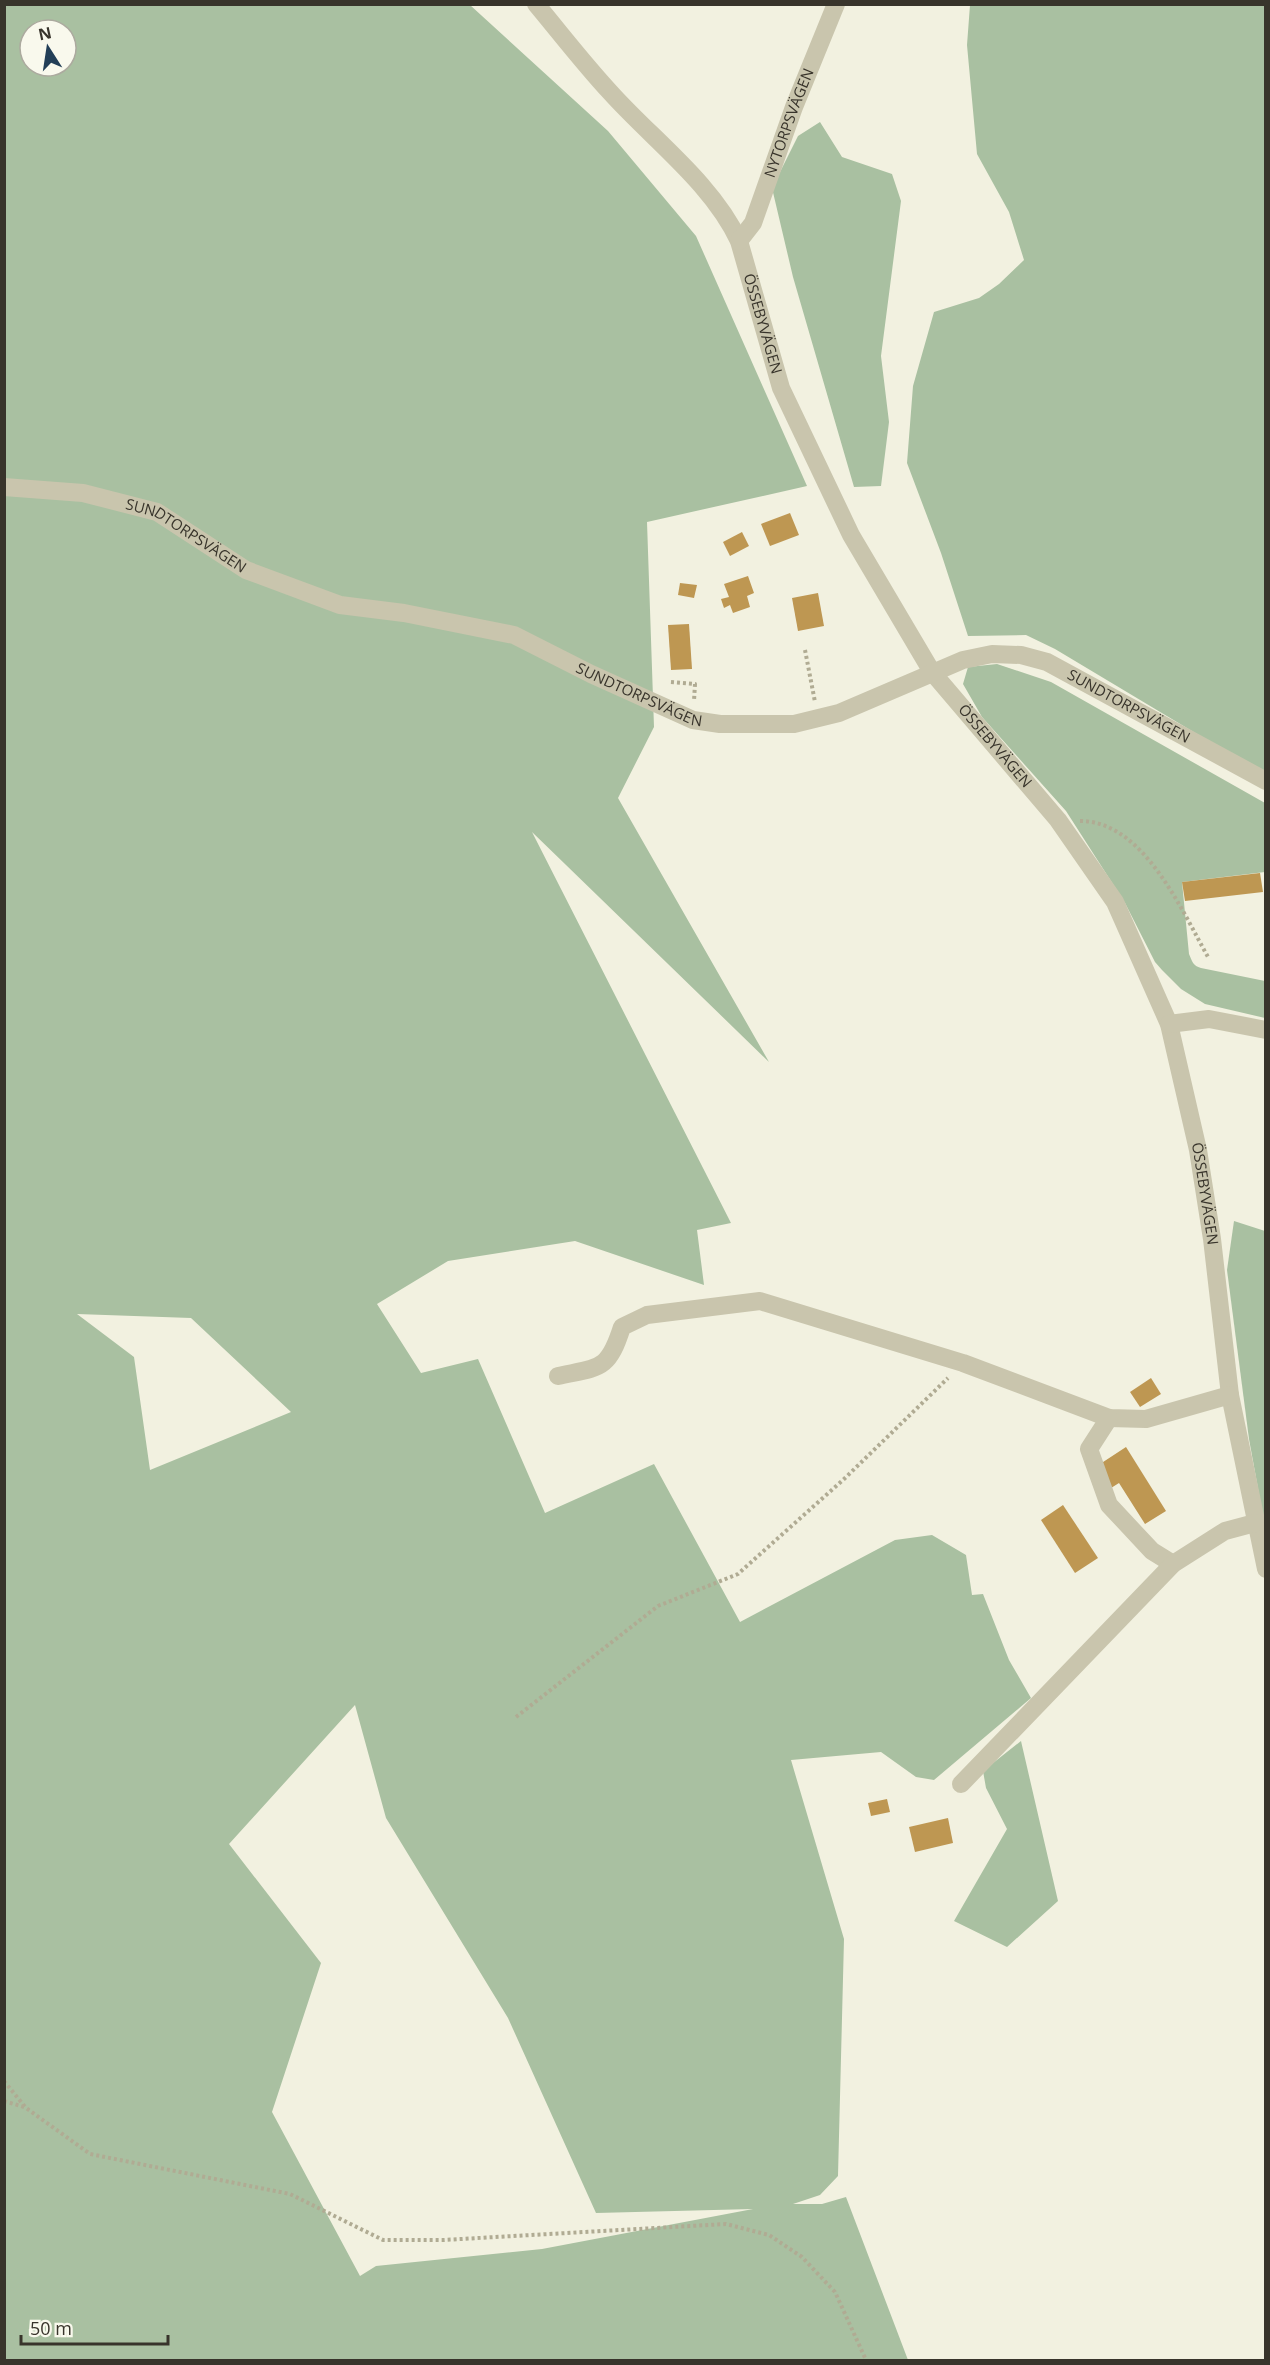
<svg xmlns="http://www.w3.org/2000/svg" width="1270" height="2365" font-family="'Open Sans',sans-serif">
	<style>
		.green { fill: #a9c0a1; fill-rule: evenodd }
		.building { fill: #be9752 }
		.lines { fill: none; stroke-linecap: round; stroke-linejoin: round }
		.path { stroke: #b0ab93; stroke-width: 4; stroke-dasharray: 3 3; stroke-linecap: butt }
		.minor { stroke: #c9c5ad; stroke-width: 18 }
		.labels { text-anchor: middle; stroke-width: 5; stroke-linejoin: round; paint-order: stroke }
		.street-label { font-size: 15px; fill: #38342b; stroke: #f9f9ed }
	</style>
	<rect width="100%" height="100%" fill="#f2f1e0"/>
	<g class="green">
		<path d="M 5,5 L 470,5 L 608,131 L 696,236 L 807,486 L 647,522 L 654,727 L 618,798 L 769,1062 L 532,832 L 731,1223 L 697,1230 L 704,1285 L 575,1241 L 448,1261 L 377,1304 L 421,1373 L 478,1359 L 545,1513 L 654,1464 L 740,1622 L 895,1540 L 932,1535 L 966,1555 L 972,1595 L 983,1594 L 1009,1660 L 1031,1698 L 934,1780 L 916,1777 L 881,1752 L 791,1760 L 844,1939 L 838,2176 L 820,2195 L 793,2204 L 822,2204 L 846,2197 L 908,2360 L 5,2360 ZM 30,30 L 66,30 L 66,66 L 30,66 ZM 77,1314 L 191,1318 L 291,1412 L 150,1470 L 134,1357 ZM 355,1705 L 386,1818 L 508,2018 L 596,2213 L 753,2209 L 542,2249 L 376,2266 L 360,2276 L 272,2112 L 321,1963 L 229,1844 Z"/>
		<path d="M 970,5 L 1265,5 L 1265,772 L 1262,773 L 1055,649 L 1026,635 L 968,636 L 941,553 L 907,463 L 913,386 L 934,312 L 979,298 L 999,284 L 1024,260 L 1009,212 L 977,154 L 967,45 Z"/>
		<path d="M 820,122 L 842,157 L 892,174 L 901,201 L 881,356 L 889,422 L 881,486 L 854,487 L 793,277 L 772,188 L 798,136 Z"/>
		<path d="M 997,664 L 1051,682 L 1265,803 L 1265,872 L 1182,882 L 1189,954 C 1192,961 1193,966 1201,968 L 1265,981 L 1265,1018 L 1205,1004 L 1181,989 L 1162,970 L 1155,962 L 1125,903 L 1066,811 L 982,717 L 963,684 L 968,667 Z"/>
		<path d="M 1234,1221 L 1265,1231 L 1265,1527 L 1249,1439 L 1227,1270 Z"/>
		<path d="M 1021,1741 L 1058,1901 L 1007,1947 L 954,1921 L 1007,1829 L 986,1788 L 983,1771 Z"/>
	</g>
	<g class="building">
		<path d="M 790,513 L 799,535 L 770,546 L 761,524 Z"/>
		<path d="M 742,532 L 749,546 L 730,556 L 723,542 Z"/>
		<path d="M 748,576 L 754,593 L 747,596 L 750,607 L 733,613 L 730,605 L 724,608 L 721,599 L 729,597 L 724,584 Z"/>
		<path d="M 680,583 L 697,585 L 694,598 L 678,595 Z"/>
		<path d="M 818,593 L 824,626 L 798,631 L 792,598 Z"/>
		<path d="M 689,624 L 692,669 L 671,670 L 668,625 Z"/>
		<path d="M 1260,873 L 1263,892 L 1185,901 L 1182,882 Z"/>
		<path d="M 1151,1378 L 1161,1394 L 1140,1407 L 1130,1392 Z"/>
		<path d="M 1126,1447 L 1166,1511 L 1145,1524 L 1119,1483 L 1111,1488 L 1097,1466 Z"/>
		<path d="M 1063,1505 L 1098,1558 L 1075,1573 L 1041,1520 Z"/>
		<path d="M 887,1799 L 890,1812 L 871,1816 L 868,1803 Z"/>
		<path d="M 948,1818 L 953,1843 L 915,1852 L 909,1827 Z"/>
	</g>
	<g class="lines">
		<g class="path">
			<path d="M 805,650 L 815,702"/>
			<path d="M 671,682 L 695,684 L 694,701"/>
			<path d="M 1080,821 C 1143,821 1181,909 1208,957"/>
			<path d="M 516,1717 L 658,1606 L 738,1574 L 843,1480 L 948,1378"/>
			<path d="M 4,2081 L 26,2108 L 90,2154 L 290,2194 L 383,2240 L 443,2240 L 726,2224 L 769,2235 L 802,2257 L 835,2292 L 866,2360"/>
			<path d="M 4,2101 L 24,2107"/>
		</g>
		<g class="minor">
			<path id="s1" d="M 536,4 C 561,34 584,64 610,92 C 652,139 712,183 739,241 L 781,388 L 851,535 L 932,672 L 1058,820 L 1115,902 L 1169,1024 L 1198,1150 L 1212,1239 L 1230,1395 L 1266,1569"/>
			<path id="s2" d="M 739,241 L 753,223 L 794,107 L 836,4"/>
			<path id="s3" d="M 4,487 L 83,493 L 157,512 L 246,570 L 340,605 L 404,613 L 514,635 L 591,674 L 693,720 L 720,724 L 794,724 L 839,713 L 963,660 L 992,654 L 1021,655 L 1047,662 L 1266,781"/>
			<path d="M 1169,1024 L 1209,1019 L 1266,1030"/>
			<path d="M 558,1376 C 600,1367 608,1371 622,1327 L 647,1315 L 760,1301 L 963,1363 L 1109,1418 L 1146,1419 L 1230,1395"/>
			<path d="M 1109,1418 L 1089,1449 L 1109,1505 L 1152,1551 L 1173,1564"/>
			<path d="M 961,1784 L 1173,1564 L 1225,1531 L 1255,1523"/>
		</g>
	</g>
	<g class="labels">
		<g class="street-label">
			<text dy="5" stroke="none"><textPath href="#s2" startOffset="129">NYTORPSVÄGEN</textPath></text>
			<text dy="5" stroke="none"><textPath href="#s1" startOffset="399">ÖSSEBYVÄGEN</textPath></text>
			<text dy="5" stroke="none"><textPath href="#s3" startOffset="192">SUNDTORPSVÄGEN</textPath></text>
			<text dy="5" stroke="none"><textPath href="#s3" startOffset="678">SUNDTORPSVÄGEN</textPath></text>
			<text dy="5" stroke="none"><textPath href="#s3" startOffset="1198">SUNDTORPSVÄGEN</textPath></text>
			<text dy="5" stroke="none"><textPath href="#s1" startOffset="885">ÖSSEBYVÄGEN</textPath></text>
			<text dy="5" stroke="none"><textPath href="#s1" startOffset="1389">ÖSSEBYVÄGEN</textPath></text>
		</g>
	</g>
	<rect width="1270" height="2365" fill="none" stroke="#38342b" stroke-width="12"/>
	<g transform="translate(48 48) rotate(348)"><circle r="28" fill="#f9f9ed" stroke="#acaa9f" stroke-width="1.5"/>
	<path d="M0-4.5L10 22L0 15L-10 22Z" fill="#233f57"/>
	<text y="-9" font-size="16" font-weight="bold" text-anchor="middle" fill="#38342b">N</text>
	</g>
	<path d="M21 2335v9h147v-9" fill="none" stroke="#38342b" stroke-width="3"/>
	<text x="30" y="2335" font-size="18" fill="#38342b" stroke="#f9f9ed" stroke-width="4.5" paint-order="stroke">50 m</text>
</svg>
